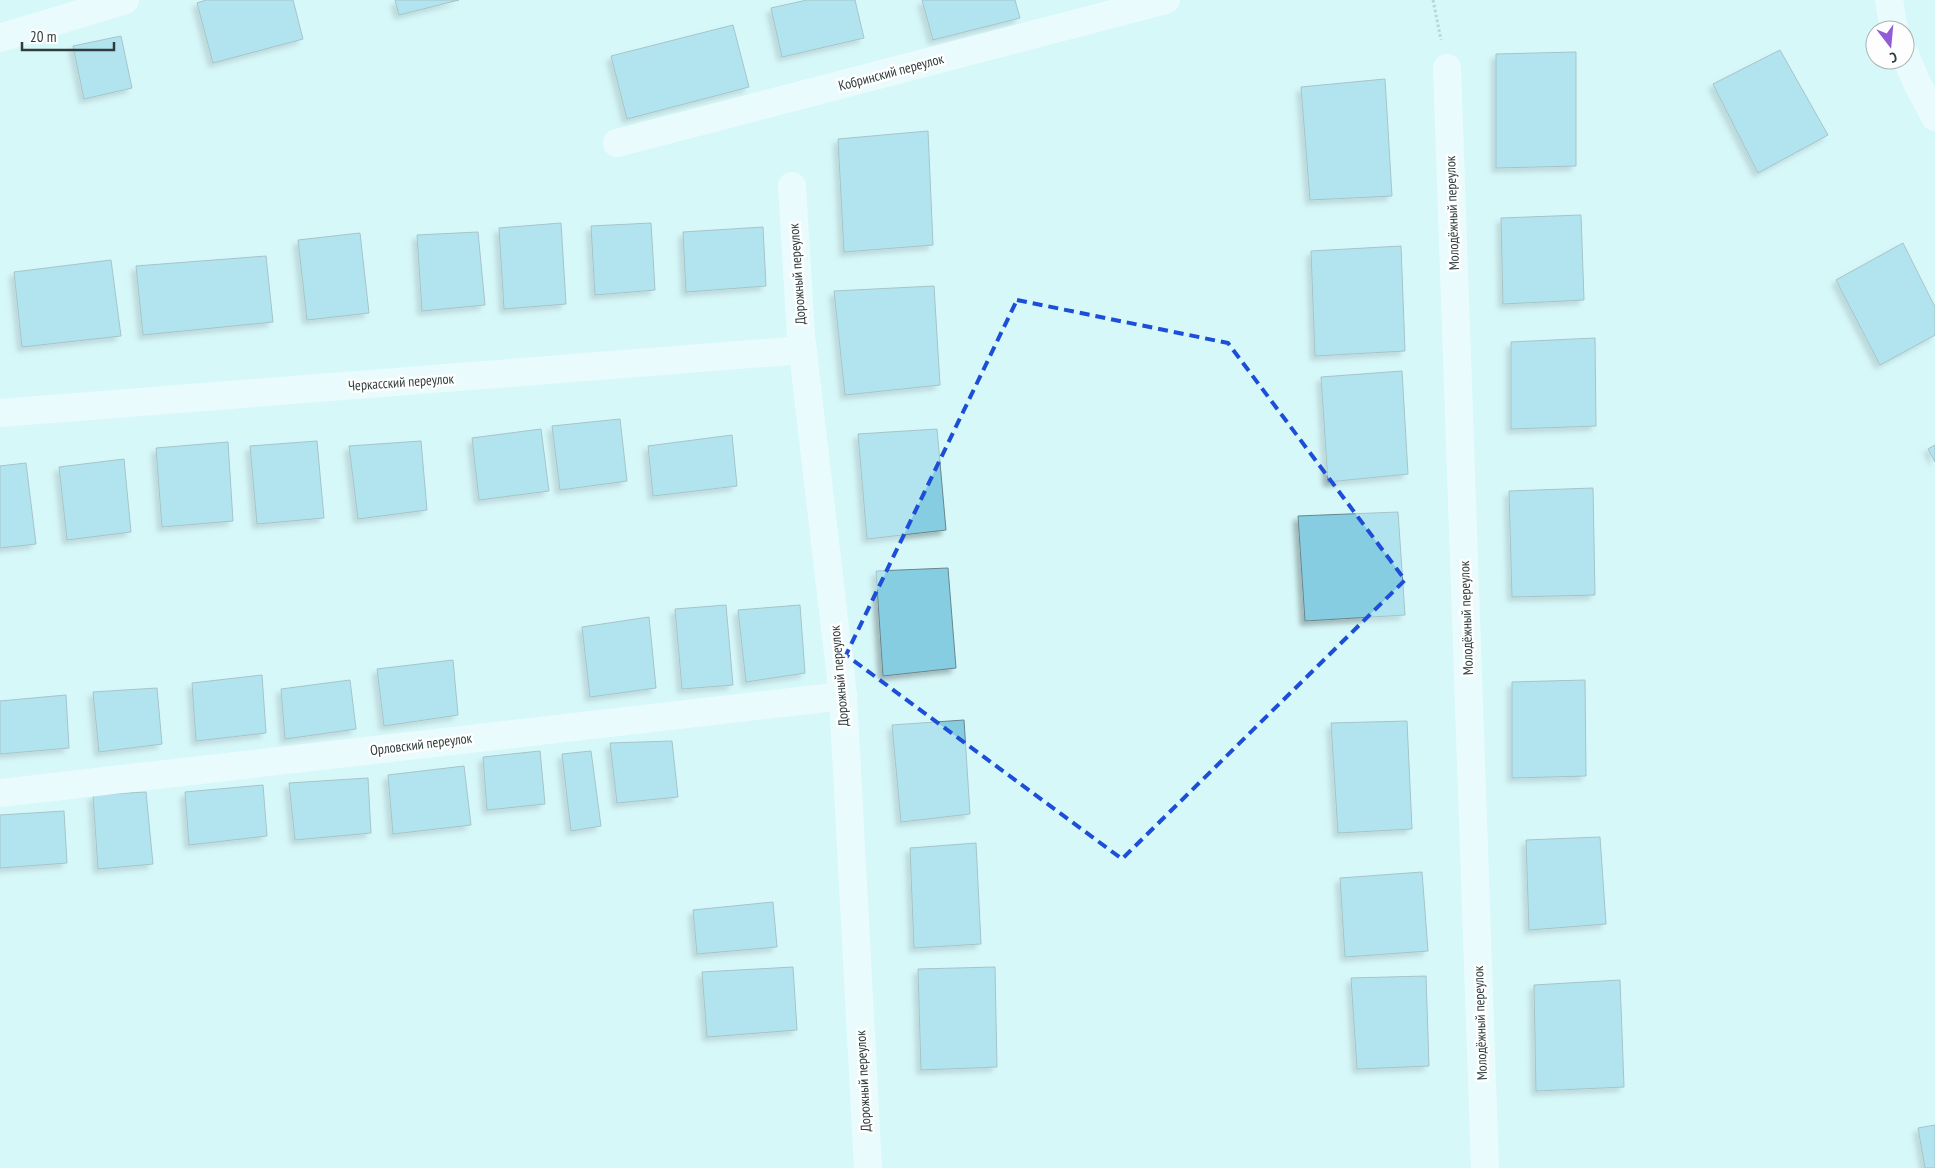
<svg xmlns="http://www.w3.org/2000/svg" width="1935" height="1168" font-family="'PT Sans Narrow',sans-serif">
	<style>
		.building { fill: #86cde2; stroke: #6a858e; filter: url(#shadow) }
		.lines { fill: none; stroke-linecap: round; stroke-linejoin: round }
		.path { stroke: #94adae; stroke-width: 3; stroke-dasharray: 2.5 2.5; stroke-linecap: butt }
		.minor { stroke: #fff; stroke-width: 28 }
		.marked { fill: none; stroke: #1d4ed8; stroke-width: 4; stroke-dasharray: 10 6; stroke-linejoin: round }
		.labels { text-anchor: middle; stroke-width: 5; stroke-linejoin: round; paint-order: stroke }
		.street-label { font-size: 14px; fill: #303d3e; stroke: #fefefe }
	</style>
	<defs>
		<filter id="shadow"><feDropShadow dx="-4.5" dy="4.5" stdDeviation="2.5" flood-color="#0004"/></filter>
	</defs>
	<rect width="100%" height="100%" fill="#d7f8f9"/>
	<g class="building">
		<path d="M 206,0 L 293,0 L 303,39 L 213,63 L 197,3 Z"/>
		<path d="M 395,0 L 459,0 L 399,15 Z"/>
		<path d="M 807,0 L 855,0 L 864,38 L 782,57 L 771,8 Z"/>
		<path d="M 922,0 L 1015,0 L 1020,18 L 933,40 Z"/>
		<path d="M 733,25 L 749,87 L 627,119 L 611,56 Z"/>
		<path d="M 121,36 L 132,88 L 84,99 L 73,46 Z"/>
		<path d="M 1780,50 L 1828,135 L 1758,173 L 1713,84 Z"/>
		<path d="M 1576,52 L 1576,166 L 1496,168 L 1496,54 Z"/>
		<path d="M 1385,79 L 1392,196 L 1310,200 L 1301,87 Z"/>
		<path d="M 928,131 L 933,245 L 844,252 L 838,139 Z"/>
		<path d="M 1581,215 L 1584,300 L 1503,304 L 1501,218 Z"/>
		<path d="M 561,223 L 566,304 L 504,309 L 499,228 Z"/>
		<path d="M 651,223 L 655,290 L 595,295 L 591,226 Z"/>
		<path d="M 763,227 L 766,286 L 686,292 L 683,232 Z"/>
		<path d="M 478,232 L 485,305 L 422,311 L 417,235 Z"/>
		<path d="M 360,233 L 369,313 L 307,320 L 298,240 Z"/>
		<path d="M 1903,243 L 1935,307 L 1935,335 L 1880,365 L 1836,280 Z"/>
		<path d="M 1401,246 L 1405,351 L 1315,356 L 1311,251 Z"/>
		<path d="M 266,256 L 273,322 L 143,335 L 136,266 Z"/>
		<path d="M 111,260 L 121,336 L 22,347 L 14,272 Z"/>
		<path d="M 934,286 L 940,385 L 845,395 L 834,291 Z"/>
		<path d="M 1595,338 L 1596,426 L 1511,429 L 1511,342 Z"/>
		<path d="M 1402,371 L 1408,474 L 1328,482 L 1321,377 Z"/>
		<path d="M 620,419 L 627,481 L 560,490 L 552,426 Z"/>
		<path d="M 541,429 L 549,491 L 479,500 L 472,438 Z"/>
		<path d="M 937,429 L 946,530 L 867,539 L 858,434 Z"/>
		<path d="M 732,435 L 737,486 L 653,496 L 648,446 Z"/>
		<path d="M 317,441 L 324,518 L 257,524 L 250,446 Z"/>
		<path d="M 421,441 L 427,510 L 358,519 L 349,446 Z"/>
		<path d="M 228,442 L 233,521 L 162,527 L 156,448 Z"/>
		<path d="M 1935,445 L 1935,462 L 1928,449 Z"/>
		<path d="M 124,459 L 131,532 L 67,540 L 59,467 Z"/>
		<path d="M 26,463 L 36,544 L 0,548 L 0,466 Z"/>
		<path d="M 1593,488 L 1595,595 L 1512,597 L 1509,491 Z"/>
		<path d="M 1398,512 L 1405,615 L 1305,621 L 1298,516 Z"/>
		<path d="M 948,568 L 956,668 L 883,676 L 876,571 Z"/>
		<path d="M 726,605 L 733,685 L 682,689 L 675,609 Z"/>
		<path d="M 800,605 L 805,673 L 746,682 L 738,610 Z"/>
		<path d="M 649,617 L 656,688 L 590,697 L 582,627 Z"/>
		<path d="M 453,660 L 458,715 L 384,726 L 377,669 Z"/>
		<path d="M 262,675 L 266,733 L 196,741 L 192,683 Z"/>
		<path d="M 350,680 L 356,729 L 285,739 L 281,689 Z"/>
		<path d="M 1585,680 L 1586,776 L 1512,778 L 1512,682 Z"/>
		<path d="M 157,688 L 162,744 L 99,752 L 93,692 Z"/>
		<path d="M 66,695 L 69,748 L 0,754 L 0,701 Z"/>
		<path d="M 964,720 L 970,814 L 901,822 L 892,725 Z"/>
		<path d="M 1407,721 L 1412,829 L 1338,833 L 1331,723 Z"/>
		<path d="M 672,741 L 678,797 L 617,803 L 610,743 Z"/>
		<path d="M 540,751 L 545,804 L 487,810 L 483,757 Z"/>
		<path d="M 591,751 L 601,826 L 571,831 L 562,754 Z"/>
		<path d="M 464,766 L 471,825 L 393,834 L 388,775 Z"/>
		<path d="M 368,778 L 371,833 L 295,840 L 289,783 Z"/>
		<path d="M 263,785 L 267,836 L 189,845 L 185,792 Z"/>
		<path d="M 146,792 L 153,864 L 98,869 L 93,795 Z"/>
		<path d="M 64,811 L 67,863 L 0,868 L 0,815 Z"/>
		<path d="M 1600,837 L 1606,924 L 1529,930 L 1526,840 Z"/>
		<path d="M 976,843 L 981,944 L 914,948 L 910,848 Z"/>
		<path d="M 1422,872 L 1428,951 L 1345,957 L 1340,878 Z"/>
		<path d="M 773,902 L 777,947 L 697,954 L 693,910 Z"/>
		<path d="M 793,967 L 797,1030 L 707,1037 L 702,972 Z"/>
		<path d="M 995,967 L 997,1067 L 921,1070 L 918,969 Z"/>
		<path d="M 1426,976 L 1429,1066 L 1357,1069 L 1351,978 Z"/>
		<path d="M 1620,980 L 1624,1087 L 1536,1091 L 1534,985 Z"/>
		<path d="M 1935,1125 L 1935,1168 L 1925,1168 L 1918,1128 Z"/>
	</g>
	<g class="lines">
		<path class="path" d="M 1433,0 L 1441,40"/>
		<g class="minor">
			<path d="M 1889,0 L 1894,30"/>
			<path d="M 0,38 L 125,0"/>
			<path d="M 1905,55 L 1918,85 L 1935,117"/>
			<path d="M 1447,68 L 1485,1168"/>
			<path d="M 617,143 L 1166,0"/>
			<path d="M 792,186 L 801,336 L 843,696 L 868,1168"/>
			<path d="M 0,413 L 803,350"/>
			<path d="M 0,793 L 843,696"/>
		</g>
	</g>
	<path d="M0 0H1935V1168H0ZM 1017,300 L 1228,343 L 1405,580 L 1122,859 L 846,655 Z" fill="#d7f8f9" fill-opacity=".55" fill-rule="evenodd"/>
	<path class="marked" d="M 1017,300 L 1228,343 L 1405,580 L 1122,859 L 846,655 Z"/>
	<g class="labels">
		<g class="street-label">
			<text transform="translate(891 72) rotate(-15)" y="5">Кобринский переулок</text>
			<text transform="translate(1452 213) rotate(-92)" y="5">Молодёжный переулок</text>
			<text transform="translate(797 274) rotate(-94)" y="5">Дорожный переулок</text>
			<text transform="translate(401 382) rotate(-4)" y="5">Черкасский переулок</text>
			<text transform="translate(1466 618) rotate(-92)" y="5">Молодёжный переулок</text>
			<text transform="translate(839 676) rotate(-95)" y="5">Дорожный переулок</text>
			<text transform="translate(421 744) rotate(-7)" y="5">Орловский переулок</text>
			<text transform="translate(1480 1023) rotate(-92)" y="5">Молодёжный переулок</text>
			<text transform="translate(863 1081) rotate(-93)" y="5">Дорожный переулок</text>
		</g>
	</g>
	<g transform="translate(1890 45) rotate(164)"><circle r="24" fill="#fefefe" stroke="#acb1b1"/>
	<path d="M0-4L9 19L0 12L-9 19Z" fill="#905dd6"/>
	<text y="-8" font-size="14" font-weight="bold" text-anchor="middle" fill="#303d3e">С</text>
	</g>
	<path d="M22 42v8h92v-8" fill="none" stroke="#303d3e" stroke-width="2.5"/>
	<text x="30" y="42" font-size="15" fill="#303d3e" stroke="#fefefe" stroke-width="4" paint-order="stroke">20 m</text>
</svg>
